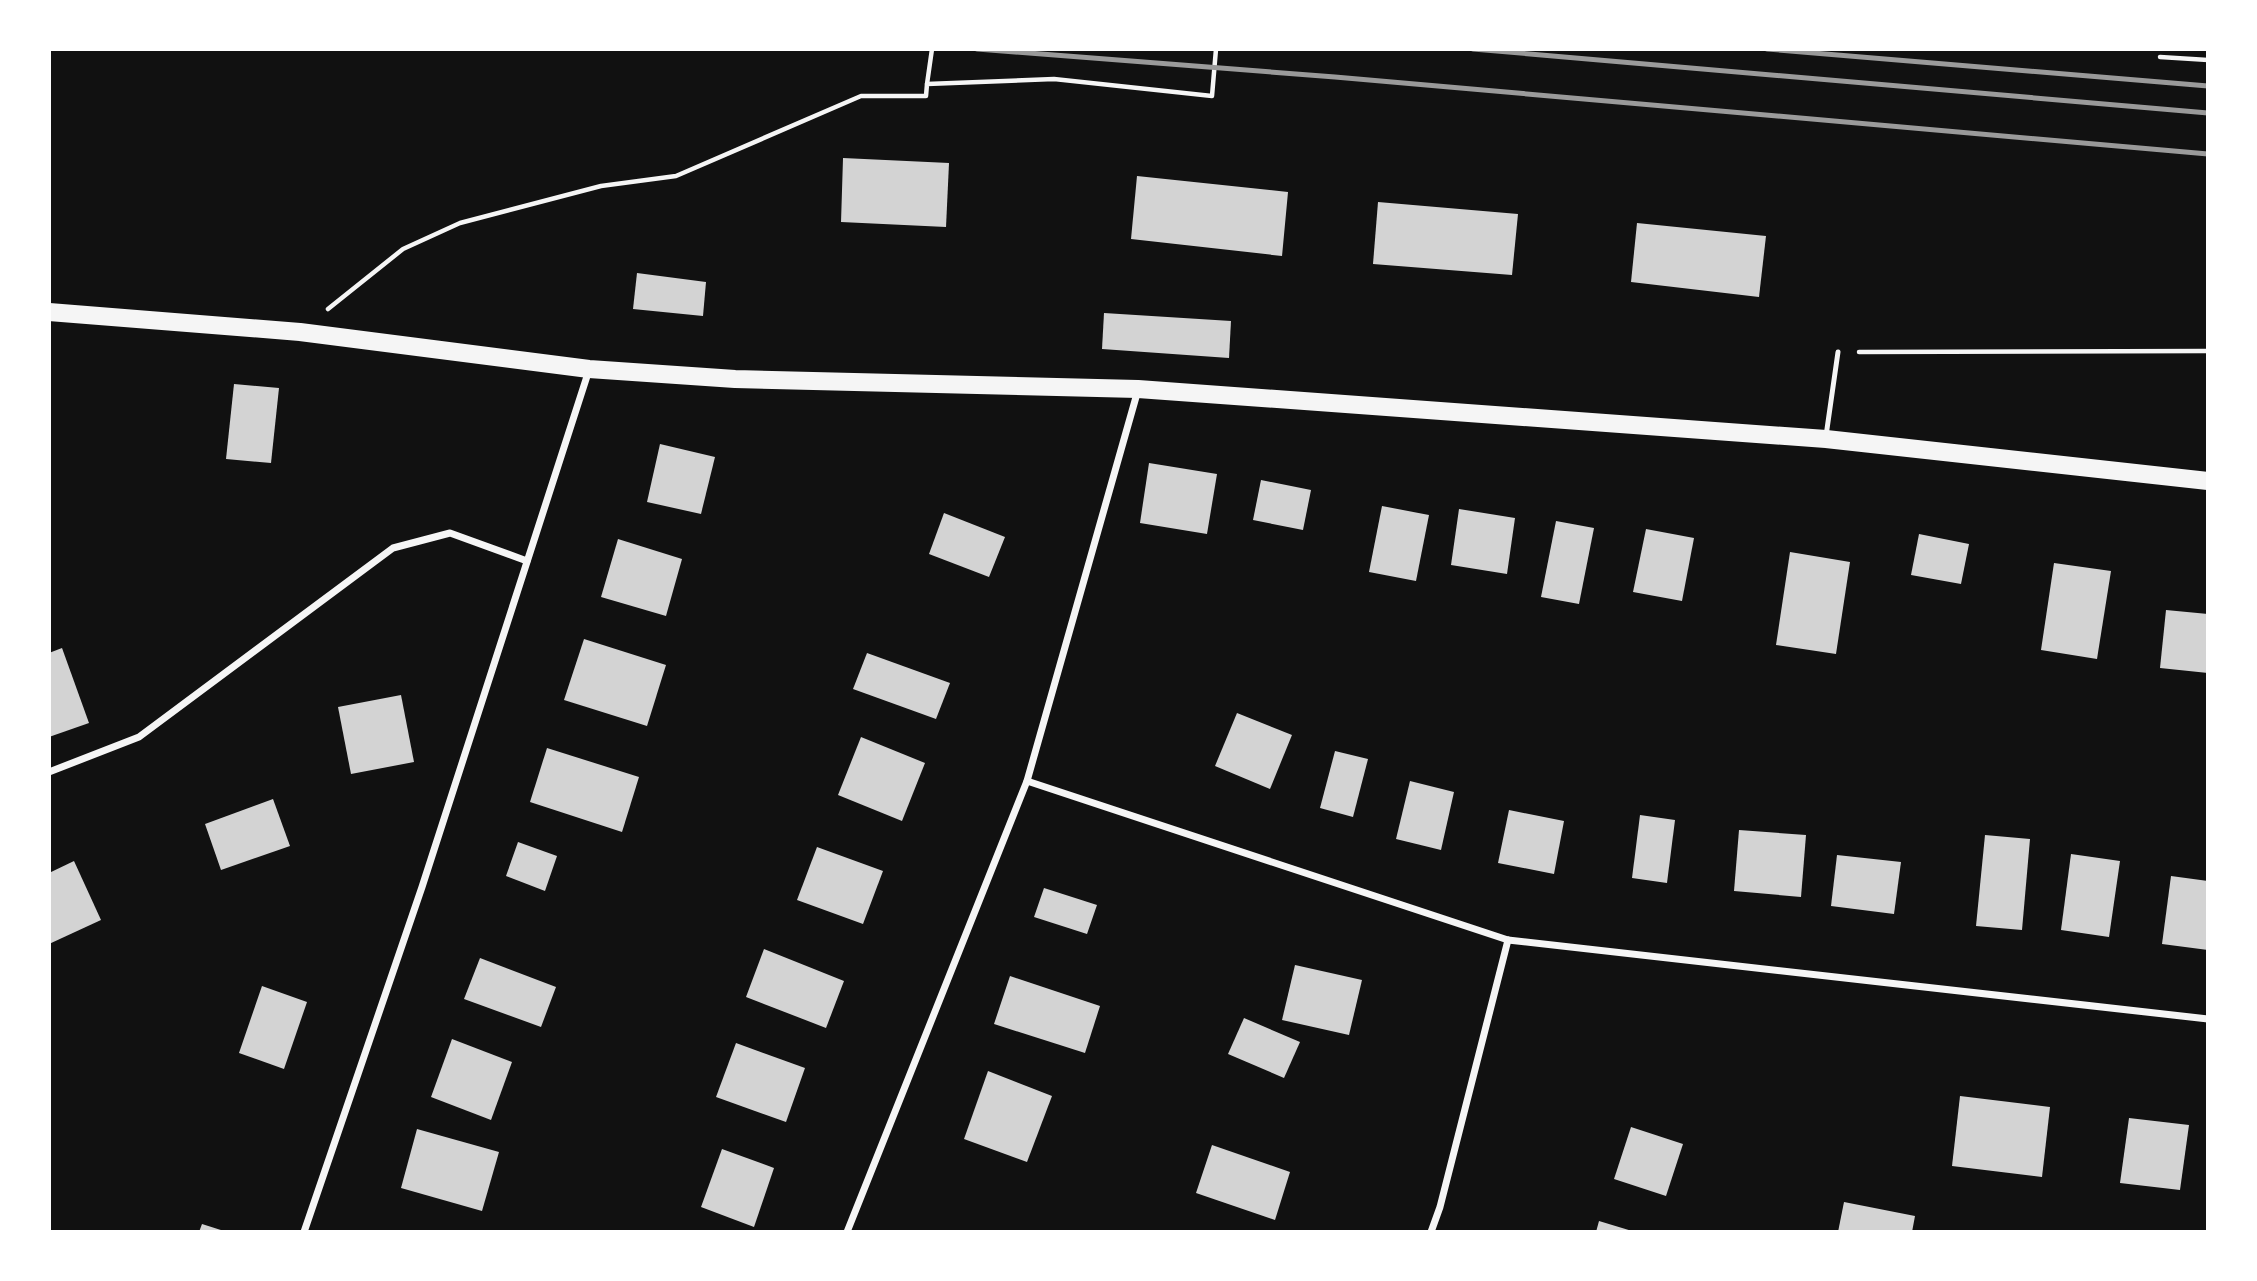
<svg xmlns="http://www.w3.org/2000/svg" width="2257" height="1281" font-family="'Sofia Sans Condensed',sans-serif">
	<style>
		.building { fill: #d3d3d3 }
		.lines { fill: none; stroke-linecap: round; stroke-linejoin: round }
		.path { stroke: #f5f5f5; stroke-width: 4.5 }
		.service { stroke: #f5f5f5; stroke-width: 5 }
		.minor { stroke: #f5f5f5; stroke-width: 7 }
		.primary { stroke: #f5f5f5; stroke-width: 18 }
		.rail { stroke: #9a9a9a; stroke-width: 5 }
	</style>
	<rect width="100%" height="100%" fill="#111"/>
	<g class="building">
		<path d="M 843,158 L 949,163 L 946,227 L 841,222 Z"/>
		<path d="M 1137,176 L 1288,192 L 1282,256 L 1131,239 Z"/>
		<path d="M 1378,202 L 1518,214 L 1512,275 L 1373,264 Z"/>
		<path d="M 1637,223 L 1766,236 L 1759,297 L 1631,282 Z"/>
		<path d="M 637,273 L 706,282 L 703,316 L 633,309 Z"/>
		<path d="M 1104,313 L 1231,321 L 1229,358 L 1102,349 Z"/>
		<path d="M 234,384 L 279,388 L 271,463 L 226,459 Z"/>
		<path d="M 660,444 L 715,457 L 701,514 L 647,502 Z"/>
		<path d="M 1149,463 L 1217,474 L 1207,534 L 1140,523 Z"/>
		<path d="M 1261,480 L 1311,490 L 1303,530 L 1253,520 Z"/>
		<path d="M 1382,506 L 1429,515 L 1416,581 L 1369,572 Z"/>
		<path d="M 1459,509 L 1515,518 L 1507,574 L 1451,565 Z"/>
		<path d="M 944,513 L 1005,537 L 989,577 L 929,554 Z"/>
		<path d="M 1556,521 L 1594,528 L 1579,604 L 1541,597 Z"/>
		<path d="M 1646,529 L 1694,538 L 1682,601 L 1633,592 Z"/>
		<path d="M 1919,534 L 1969,544 L 1961,584 L 1911,575 Z"/>
		<path d="M 618,539 L 682,559 L 666,616 L 601,597 Z"/>
		<path d="M 1790,552 L 1850,562 L 1836,654 L 1776,645 Z"/>
		<path d="M 2054,563 L 2111,571 L 2097,659 L 2041,650 Z"/>
		<path d="M 2166,610 L 2208,614 L 2208,673 L 2160,668 Z"/>
		<path d="M 584,639 L 666,665 L 647,726 L 564,700 Z"/>
		<path d="M 62,648 L 89,723 L 49,737 L 49,653 Z"/>
		<path d="M 867,653 L 950,683 L 936,719 L 853,689 Z"/>
		<path d="M 401,695 L 414,762 L 351,774 L 338,707 Z"/>
		<path d="M 1237,713 L 1292,735 L 1270,789 L 1215,766 Z"/>
		<path d="M 861,737 L 925,763 L 902,821 L 838,795 Z"/>
		<path d="M 547,748 L 639,777 L 622,832 L 530,802 Z"/>
		<path d="M 1335,751 L 1368,759 L 1353,817 L 1320,808 Z"/>
		<path d="M 1410,781 L 1454,792 L 1441,850 L 1396,839 Z"/>
		<path d="M 273,799 L 290,846 L 221,870 L 205,824 Z"/>
		<path d="M 1509,810 L 1564,821 L 1554,874 L 1498,863 Z"/>
		<path d="M 1640,815 L 1675,820 L 1667,883 L 1632,878 Z"/>
		<path d="M 1739,830 L 1806,835 L 1801,897 L 1734,891 Z"/>
		<path d="M 1985,835 L 2030,839 L 2022,930 L 1976,926 Z"/>
		<path d="M 518,842 L 557,856 L 545,891 L 506,876 Z"/>
		<path d="M 817,847 L 883,871 L 863,924 L 797,900 Z"/>
		<path d="M 2071,854 L 2120,861 L 2109,937 L 2061,930 Z"/>
		<path d="M 1837,855 L 1901,862 L 1894,914 L 1831,906 Z"/>
		<path d="M 74,861 L 101,920 L 49,944 L 49,873 Z"/>
		<path d="M 2171,876 L 2208,881 L 2208,950 L 2162,944 Z"/>
		<path d="M 1044,888 L 1097,905 L 1087,934 L 1034,917 Z"/>
		<path d="M 764,949 L 844,981 L 826,1028 L 746,997 Z"/>
		<path d="M 480,958 L 556,987 L 541,1027 L 464,999 Z"/>
		<path d="M 1295,965 L 1362,980 L 1349,1035 L 1282,1020 Z"/>
		<path d="M 1010,976 L 1100,1006 L 1085,1053 L 994,1024 Z"/>
		<path d="M 262,986 L 307,1002 L 284,1069 L 239,1053 Z"/>
		<path d="M 1244,1018 L 1300,1042 L 1284,1078 L 1228,1054 Z"/>
		<path d="M 452,1039 L 512,1062 L 491,1120 L 431,1097 Z"/>
		<path d="M 736,1043 L 805,1068 L 786,1122 L 716,1097 Z"/>
		<path d="M 988,1071 L 1052,1096 L 1027,1162 L 964,1139 Z"/>
		<path d="M 1960,1096 L 2050,1107 L 2042,1177 L 1952,1166 Z"/>
		<path d="M 2129,1118 L 2189,1125 L 2180,1190 L 2120,1183 Z"/>
		<path d="M 1631,1127 L 1683,1144 L 1666,1196 L 1614,1179 Z"/>
		<path d="M 417,1129 L 499,1152 L 482,1211 L 401,1188 Z"/>
		<path d="M 1212,1145 L 1290,1172 L 1275,1220 L 1196,1193 Z"/>
		<path d="M 722,1149 L 774,1168 L 754,1227 L 701,1207 Z"/>
		<path d="M 1844,1202 L 1915,1216 L 1912,1232 L 1838,1232 Z"/>
		<path d="M 1599,1221 L 1632,1231 L 1632,1232 L 1596,1232 Z"/>
		<path d="M 202,1224 L 224,1231 L 224,1232 L 199,1232 Z"/>
	</g>
	<g class="lines">
		<g class="path">
			<path d="M 2160,57 L 2208,60"/>
			<path d="M 927,84 L 932,49"/>
			<path d="M 328,309 L 403,249 L 460,223 L 601,186 L 676,176 L 861,96 L 926,96 L 927,84 L 1054,79 L 1212,96 L 1216,49"/>
			<path d="M 1859,352 L 2208,351"/>
		</g>
		<path class="service" d="M 1826,436 L 1838,352"/>
		<g class="minor">
			<path d="M 49,772 L 139,737 L 393,548 L 450,533 L 527,561"/>
			<path d="M 1027,781 L 1508,940 L 2208,1019"/>
			<path d="M 304,1232 L 422,887 L 589,370"/>
			<path d="M 847,1232 L 1027,781 L 1138,390"/>
			<path d="M 1431,1232 L 1440,1207 L 1508,940"/>
		</g>
		<path class="primary" d="M 49,312 L 300,332 L 589,369 L 735,379 L 1138,389 L 1826,439 L 2208,481"/>
		<g class="rail">
			<path d="M 977,49 L 1335,77 L 2208,154"/>
			<path d="M 1473,49 L 2208,113"/>
			<path d="M 1767,49 L 2208,86"/>
		</g>
	</g>
	<rect width="2257" height="1281" fill="none" stroke="#ffffff" stroke-width="102"/>
</svg>
